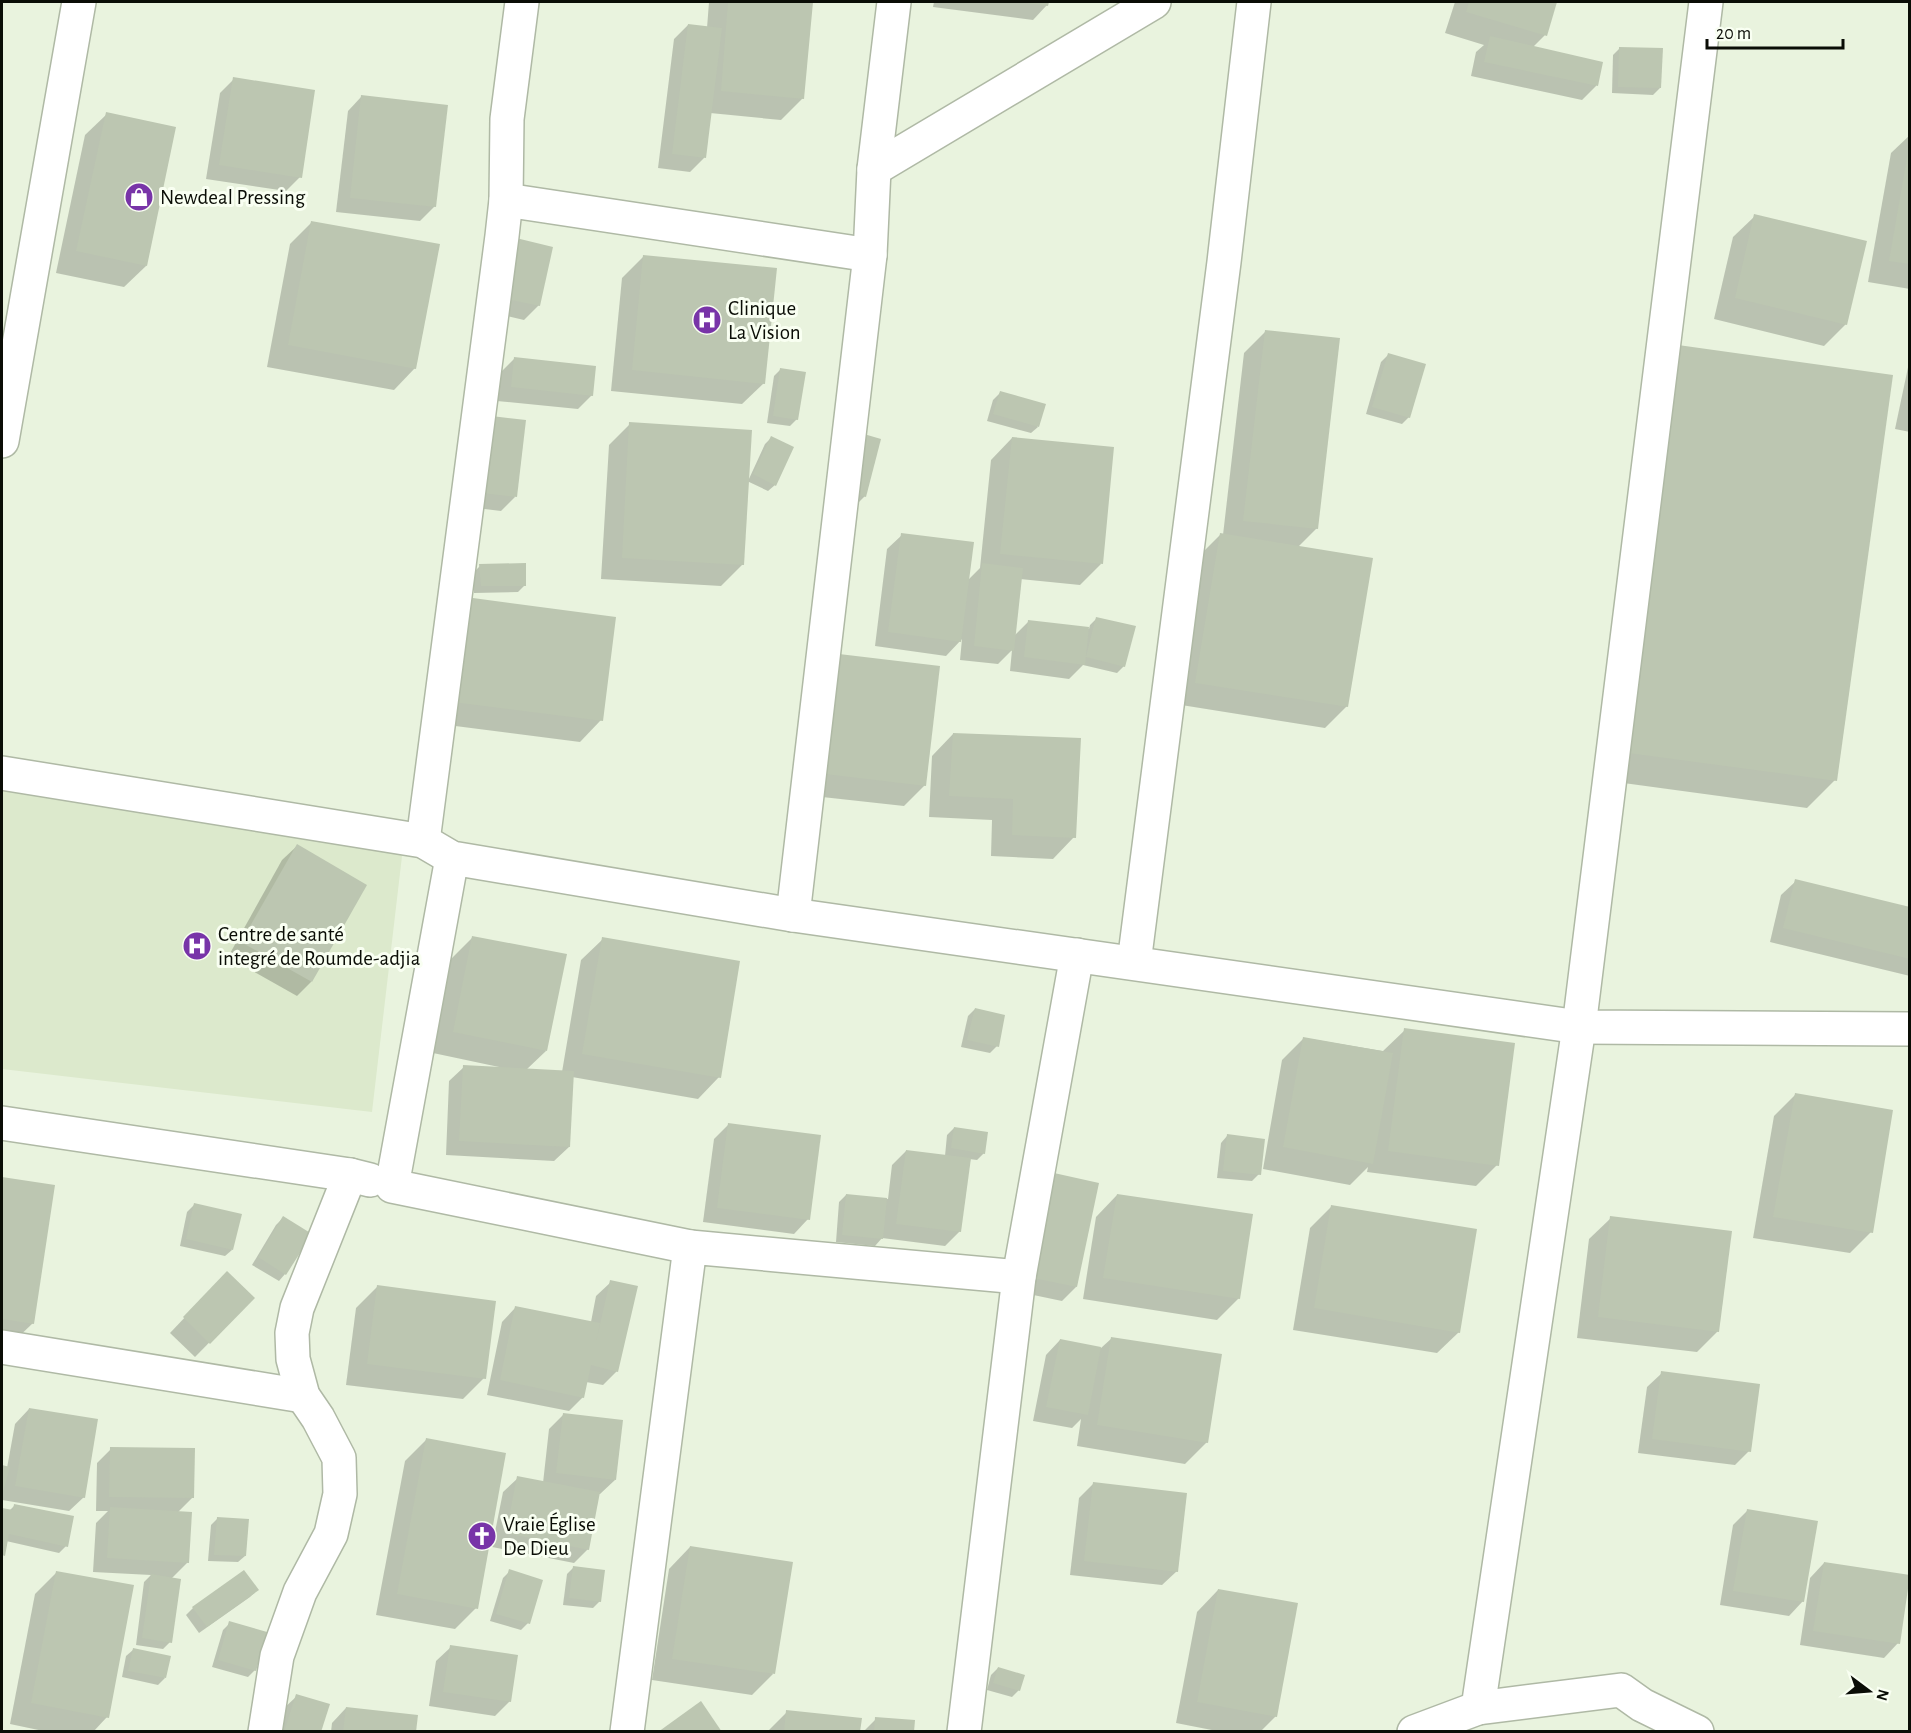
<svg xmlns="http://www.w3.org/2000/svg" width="1911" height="1733" font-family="'Alegreya Sans',sans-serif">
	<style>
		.built { fill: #dce9cc }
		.shadow { fill: #0003 }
		.building { fill: #bcc6b1 }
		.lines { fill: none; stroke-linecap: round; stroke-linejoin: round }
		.minor-casing { stroke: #afb9a5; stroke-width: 36 }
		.minor { stroke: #fff; stroke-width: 33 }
		.labels { text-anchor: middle; stroke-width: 6; stroke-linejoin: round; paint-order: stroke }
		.poi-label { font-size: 21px; fill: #0a0d06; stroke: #f9fff2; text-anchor: start }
	</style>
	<rect width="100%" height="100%" fill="#e9f3de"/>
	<path class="built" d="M 2,776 L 406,822 L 372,1112 L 2,1069 Z"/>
	<g class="shadow">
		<path d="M 709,2 L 811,2 L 803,98 L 781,120 L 710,113 L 704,158 L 690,172 L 658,168 L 674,39 L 688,25 L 707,28 Z"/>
		<path d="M 934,2 L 1047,2 L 1047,5 L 1033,20 L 933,7 Z"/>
		<path d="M 1455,2 L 1555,2 L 1545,35 L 1533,47 L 1602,63 L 1596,86 L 1582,100 L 1471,76 L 1476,52 L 1484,45 L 1445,33 Z"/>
		<path d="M 1620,48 L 1660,88 L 1653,95 L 1612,93 L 1613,55 Z"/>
		<path d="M 234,79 L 300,177 L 286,191 L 206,179 L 220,93 Z"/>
		<path d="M 362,96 L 435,206 L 420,221 L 336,212 L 348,111 Z"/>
		<path d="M 107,114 L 146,266 L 124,287 L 56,273 L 85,135 Z"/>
		<path d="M 1910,135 L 1910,289 L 1868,282 L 1891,153 Z"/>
		<path d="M 1755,216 L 1846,324 L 1824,346 L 1714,319 L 1733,237 Z"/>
		<path d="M 312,222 L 415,368 L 394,390 L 267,367 L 290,244 Z"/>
		<path d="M 502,254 L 539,305 L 524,320 L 489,312 Z"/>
		<path d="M 644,256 L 764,383 L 742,404 L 611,391 L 622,278 Z"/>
		<path d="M 1266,331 L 1317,528 L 1298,547 L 1347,706 L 1325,728 L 1175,704 L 1199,556 L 1221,534 L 1223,535 L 1244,353 Z"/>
		<path d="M 1388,355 L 1409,417 L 1402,424 L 1366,414 L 1381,362 Z"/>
		<path d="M 1910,358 L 1910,432 L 1895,429 Z"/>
		<path d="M 514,359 L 592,395 L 578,409 L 497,401 L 500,373 Z"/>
		<path d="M 781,369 L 797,419 L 790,426 L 767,423 L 774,376 Z"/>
		<path d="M 1891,376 L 1835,780 L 1807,808 L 1594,779 Z"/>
		<path d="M 1000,393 L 1038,427 L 1031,433 L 987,421 L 993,400 Z"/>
		<path d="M 630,424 L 748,481 L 765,444 L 771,438 L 775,485 L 768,491 L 747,481 L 743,564 L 721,586 L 601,579 L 609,445 Z"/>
		<path d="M 469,431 L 515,497 L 501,511 L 460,506 Z"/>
		<path d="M 1012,438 L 1101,564 L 1080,585 L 1020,579 L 1014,636 L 1029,621 L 1089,629 L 1090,625 L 1097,618 L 1124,666 L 1117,673 L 1083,665 L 1069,679 L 1010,671 L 1012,650 L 998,664 L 960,660 L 962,639 L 946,656 L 875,646 L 887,549 L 902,535 L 968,580 L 980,568 L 991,460 Z"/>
		<path d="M 879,440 L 865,496 L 858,503 L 836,497 Z"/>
		<path d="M 480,566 L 525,585 L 518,592 L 474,593 L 473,573 Z"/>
		<path d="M 459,598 L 601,720 L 580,742 L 424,722 Z"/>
		<path d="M 818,677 L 925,785 L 904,806 L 804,795 Z"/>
		<path d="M 953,734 L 1074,837 L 1053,859 L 991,856 L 992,820 L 929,817 L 932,756 Z"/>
		<path d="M 297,846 L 311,982 L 297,996 L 228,957 L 282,860 Z"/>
		<path d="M 1796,881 L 1910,909 L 1910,976 L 1770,942 L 1781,895 Z"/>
		<path d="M 473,937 L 546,1051 L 526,1070 L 562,1072 L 581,960 L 603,939 L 719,1077 L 698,1099 L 572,1077 L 569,1147 L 554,1161 L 446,1155 L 449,1081 L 464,1067 L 499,1069 L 499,1067 L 433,1053 L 451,959 Z"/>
		<path d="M 975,1009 L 997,1046 L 990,1053 L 961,1047 L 968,1016 Z"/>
		<path d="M 1405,1030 L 1497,1165 L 1476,1186 L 1367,1172 L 1368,1167 L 1350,1185 L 1263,1169 L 1282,1060 L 1304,1038 L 1383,1051 Z"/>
		<path d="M 1795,1095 L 1871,1232 L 1850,1253 L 1753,1238 L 1774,1116 Z"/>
		<path d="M 729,1124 L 808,1219 L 794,1234 L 703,1222 L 714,1139 Z"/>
		<path d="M 954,1128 L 984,1153 L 977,1160 L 969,1159 L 960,1231 L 945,1246 L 882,1238 L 875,1246 L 836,1242 L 839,1202 L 846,1195 L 888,1199 L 892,1165 L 906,1151 L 945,1156 L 947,1135 Z"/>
		<path d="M 1227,1136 L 1259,1174 L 1252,1181 L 1217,1178 L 1221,1143 Z"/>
		<path d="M 2,1179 L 53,1186 L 33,1323 L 11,1344 L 2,1343 Z"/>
		<path d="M 1040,1189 L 1076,1287 L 1062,1301 L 1019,1292 Z"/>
		<path d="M 1117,1195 L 1239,1298 L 1217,1320 L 1083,1299 L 1096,1217 Z"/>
		<path d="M 194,1205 L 232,1250 L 225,1256 L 180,1246 L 187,1212 Z"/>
		<path d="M 1332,1206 L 1459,1332 L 1437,1353 L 1293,1330 L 1310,1228 Z"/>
		<path d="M 283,1218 L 285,1274 L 279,1281 L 252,1265 L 276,1225 Z"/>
		<path d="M 1611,1218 L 1718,1331 L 1697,1352 L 1577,1338 L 1589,1239 Z"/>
		<path d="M 227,1273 L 253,1298 L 195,1357 L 170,1333 Z"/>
		<path d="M 611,1282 L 617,1371 L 603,1385 L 586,1382 L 583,1397 L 569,1411 L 487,1395 L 502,1322 L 516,1307 L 591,1322 L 596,1296 Z"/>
		<path d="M 377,1287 L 484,1378 L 463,1399 L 346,1385 L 356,1308 Z"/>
		<path d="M 1112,1338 L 1207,1442 L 1185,1464 L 1077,1446 L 1081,1419 L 1072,1428 L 1033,1421 L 1046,1355 L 1060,1340 L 1101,1348 Z"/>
		<path d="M 1662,1373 L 1749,1451 L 1735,1465 L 1638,1453 L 1647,1387 Z"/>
		<path d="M 29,1409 L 84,1497 L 69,1511 L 2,1500 L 2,1467 L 7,1468 L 15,1424 Z"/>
		<path d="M 563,1415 L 615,1480 L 600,1494 L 598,1494 L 588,1549 L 574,1563 L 492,1547 L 503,1492 L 518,1478 L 543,1483 L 549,1429 Z"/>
		<path d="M 426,1440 L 476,1608 L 455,1629 L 376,1615 L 405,1461 Z"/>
		<path d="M 111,1449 L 193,1497 L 178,1512 L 188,1562 L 171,1579 L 170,1642 L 163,1649 L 136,1645 L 144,1582 L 151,1575 L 93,1572 L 96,1523 L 108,1511 L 96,1511 L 97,1463 Z"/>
		<path d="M 1093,1484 L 1177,1571 L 1162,1585 L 1070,1575 L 1079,1498 Z"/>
		<path d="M 15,1505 L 66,1546 L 59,1553 L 6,1541 L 2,1557 L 2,1510 L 9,1511 Z"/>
		<path d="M 1747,1511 L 1803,1601 L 1789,1616 L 1720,1605 L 1733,1525 Z"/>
		<path d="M 218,1518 L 245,1556 L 238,1562 L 208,1561 L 211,1525 Z"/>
		<path d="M 690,1547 L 773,1674 L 752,1695 L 652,1680 L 669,1569 Z"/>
		<path d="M 1824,1563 L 1898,1643 L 1884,1658 L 1800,1645 L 1810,1578 Z"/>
		<path d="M 573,1568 L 600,1601 L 593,1608 L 563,1605 L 567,1574 Z"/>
		<path d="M 510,1571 L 528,1623 L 521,1630 L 490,1621 L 503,1578 Z"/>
		<path d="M 57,1572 L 107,1717 L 93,1732 L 48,1732 L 10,1724 L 35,1594 Z"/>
		<path d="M 257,1590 L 250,1597 L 199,1633 L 186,1615 L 193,1608 Z"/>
		<path d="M 1218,1590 L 1276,1716 L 1260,1732 L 1222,1732 L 1176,1723 L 1197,1612 Z"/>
		<path d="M 230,1623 L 255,1670 L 248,1677 L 212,1667 L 223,1630 Z"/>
		<path d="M 451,1647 L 510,1701 L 495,1716 L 429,1706 L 436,1661 Z"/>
		<path d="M 133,1650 L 165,1678 L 158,1685 L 122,1677 L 126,1656 Z"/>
		<path d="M 998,1668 L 1019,1690 L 1012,1697 L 987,1690 L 991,1675 Z"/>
		<path d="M 297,1696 L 320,1732 L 276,1732 L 282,1710 Z"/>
		<path d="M 346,1708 L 414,1732 L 331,1732 L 332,1723 Z"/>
		<path d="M 787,1712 L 859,1732 L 767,1732 Z"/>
		<path d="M 876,1719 L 913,1732 L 863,1732 Z"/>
	</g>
	<g class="building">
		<path d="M 728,2 L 813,2 L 804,99 L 721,91 Z"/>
		<path d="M 1026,2 L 1049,2 L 1048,6 L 1026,3 Z"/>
		<path d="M 1469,2 L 1557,2 L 1547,36 L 1466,12 Z"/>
		<path d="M 688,24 L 722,28 L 706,158 L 672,154 Z"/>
		<path d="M 1490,36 L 1603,62 L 1598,86 L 1484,62 Z"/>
		<path d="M 1619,47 L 1663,48 L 1661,88 L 1618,87 Z"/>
		<path d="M 233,77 L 315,90 L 302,178 L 219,165 Z"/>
		<path d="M 361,95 L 448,105 L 436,207 L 350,198 Z"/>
		<path d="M 106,112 L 176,127 L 147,266 L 76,251 Z"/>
		<path d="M 1908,152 L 1910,152 L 1910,264 L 1889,261 Z"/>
		<path d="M 1754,214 L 1867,241 L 1847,325 L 1735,298 Z"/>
		<path d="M 311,221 L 440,244 L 416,369 L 288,345 Z"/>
		<path d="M 516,238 L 553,247 L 540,306 L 502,298 Z"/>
		<path d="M 643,255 L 777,268 L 765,384 L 632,370 Z"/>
		<path d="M 1265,330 L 1340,338 L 1318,529 L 1243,521 Z"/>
		<path d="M 1678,345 L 1893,375 L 1837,781 L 1621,752 Z"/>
		<path d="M 1388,353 L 1426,364 L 1410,418 L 1372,407 Z"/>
		<path d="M 514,357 L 596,366 L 593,396 L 511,387 Z"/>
		<path d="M 780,368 L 806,372 L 798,420 L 773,416 Z"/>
		<path d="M 1000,391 L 1046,404 L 1039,427 L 993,414 Z"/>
		<path d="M 483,415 L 526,420 L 517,497 L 473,492 Z"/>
		<path d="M 629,422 L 752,430 L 744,565 L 622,558 Z"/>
		<path d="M 857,432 L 881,439 L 866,497 L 842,490 Z"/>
		<path d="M 771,436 L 794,447 L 776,486 L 753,474 Z"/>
		<path d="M 1012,437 L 1114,447 L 1103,564 L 1000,554 Z"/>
		<path d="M 901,533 L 974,542 L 961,642 L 888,632 Z"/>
		<path d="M 1220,533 L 1373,558 L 1348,707 L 1195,683 Z"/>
		<path d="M 526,563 L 526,586 L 481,586 L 479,564 Z"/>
		<path d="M 982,563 L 1023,568 L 1014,651 L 974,646 Z"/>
		<path d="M 458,596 L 616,617 L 603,721 L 445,701 Z"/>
		<path d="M 1096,617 L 1136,626 L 1125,667 L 1086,657 Z"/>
		<path d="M 1028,620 L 1089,627 L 1085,665 L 1024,657 Z"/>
		<path d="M 839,654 L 940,666 L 926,786 L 825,774 Z"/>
		<path d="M 953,733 L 1081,738 L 1076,838 L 1012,835 L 1013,799 L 949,796 Z"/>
		<path d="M 297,844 L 367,885 L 312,982 L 241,942 Z"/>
		<path d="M 1795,879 L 1910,907 L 1910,959 L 1783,928 Z"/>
		<path d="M 472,936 L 567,954 L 547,1051 L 453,1032 Z"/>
		<path d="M 602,937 L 740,961 L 721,1078 L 582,1054 Z"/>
		<path d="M 975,1008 L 1005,1015 L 999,1047 L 967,1040 Z"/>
		<path d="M 1404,1028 L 1515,1043 L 1499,1166 L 1388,1151 Z"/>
		<path d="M 1303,1037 L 1393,1053 L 1373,1164 L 1283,1147 Z"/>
		<path d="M 463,1065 L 574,1071 L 570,1147 L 459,1141 Z"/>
		<path d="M 1795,1093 L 1893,1110 L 1873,1233 L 1773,1217 Z"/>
		<path d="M 728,1123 L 821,1135 L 810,1220 L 717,1208 Z"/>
		<path d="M 954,1127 L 988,1132 L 985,1154 L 951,1148 Z"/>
		<path d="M 1227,1134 L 1265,1139 L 1261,1175 L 1223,1171 Z"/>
		<path d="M 906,1150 L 971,1158 L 961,1232 L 896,1224 Z"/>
		<path d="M 1054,1173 L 1099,1183 L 1077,1287 L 1033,1278 Z"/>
		<path d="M 2,1177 L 55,1185 L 34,1324 L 2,1319 Z"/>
		<path d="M 846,1194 L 887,1198 L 883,1239 L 842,1235 Z"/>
		<path d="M 1117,1194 L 1253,1214 L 1240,1299 L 1103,1278 Z"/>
		<path d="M 194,1203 L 242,1214 L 233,1250 L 186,1239 Z"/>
		<path d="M 1331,1205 L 1477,1229 L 1460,1333 L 1314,1308 Z"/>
		<path d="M 283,1216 L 312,1234 L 286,1275 L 258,1257 Z"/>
		<path d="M 1610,1216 L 1732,1231 L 1719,1332 L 1598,1317 Z"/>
		<path d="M 227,1271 L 255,1298 L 210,1344 L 183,1317 Z"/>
		<path d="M 610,1280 L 638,1286 L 618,1372 L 591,1365 L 584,1398 L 500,1380 L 515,1306 L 600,1323 L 596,1342 Z"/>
		<path d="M 377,1285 L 496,1301 L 486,1379 L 367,1364 Z"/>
		<path d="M 1111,1337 L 1222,1354 L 1208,1443 L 1097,1425 Z"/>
		<path d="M 1060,1339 L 1101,1347 L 1088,1415 L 1046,1407 Z"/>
		<path d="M 1661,1371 L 1760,1384 L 1751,1452 L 1652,1439 Z"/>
		<path d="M 29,1408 L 98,1419 L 85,1498 L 15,1486 Z"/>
		<path d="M 563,1413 L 623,1420 L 616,1480 L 556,1473 Z"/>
		<path d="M 426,1438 L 506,1453 L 478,1609 L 397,1594 Z"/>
		<path d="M 110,1447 L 195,1448 L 194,1498 L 109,1497 Z"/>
		<path d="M 2,1465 L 10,1467 L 2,1495 Z"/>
		<path d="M 517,1476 L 600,1492 L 589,1550 L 506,1533 Z"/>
		<path d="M 1093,1482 L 1187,1493 L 1178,1572 L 1084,1561 Z"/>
		<path d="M 14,1504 L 74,1516 L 68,1547 L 9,1534 L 5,1556 L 2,1555 L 2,1508 L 13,1510 Z"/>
		<path d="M 110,1507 L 192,1512 L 189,1563 L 107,1558 Z"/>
		<path d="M 1747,1509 L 1818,1521 L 1804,1602 L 1733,1591 Z"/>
		<path d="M 217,1517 L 249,1519 L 246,1556 L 214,1555 Z"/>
		<path d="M 690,1546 L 793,1562 L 775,1674 L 672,1659 Z"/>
		<path d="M 1824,1562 L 1910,1575 L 1900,1644 L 1813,1631 Z"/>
		<path d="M 573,1566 L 605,1570 L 601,1602 L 569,1598 Z"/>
		<path d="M 509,1569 L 543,1580 L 530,1624 L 496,1614 Z"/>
		<path d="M 244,1570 L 259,1590 L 207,1627 L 192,1607 Z"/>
		<path d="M 56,1571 L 134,1585 L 109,1718 L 31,1703 Z"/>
		<path d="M 151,1574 L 181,1579 L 172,1643 L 142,1638 Z"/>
		<path d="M 1218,1589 L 1298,1603 L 1277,1717 L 1197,1702 Z"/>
		<path d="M 229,1621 L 267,1632 L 256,1671 L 218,1660 Z"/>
		<path d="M 450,1645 L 518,1655 L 511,1702 L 443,1692 Z"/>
		<path d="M 133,1648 L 171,1656 L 166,1678 L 128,1671 Z"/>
		<path d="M 998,1667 L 1025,1675 L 1020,1691 L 993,1683 Z"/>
		<path d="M 296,1694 L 330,1704 L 321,1732 L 284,1732 Z"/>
		<path d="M 701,1701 L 722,1732 L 658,1732 Z"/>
		<path d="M 346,1707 L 418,1715 L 416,1732 L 343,1732 Z"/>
		<path d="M 786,1710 L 862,1718 L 860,1732 L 784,1732 Z"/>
		<path d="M 875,1717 L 915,1720 L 914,1732 L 874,1732 Z"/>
	</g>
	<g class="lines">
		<g class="minor-casing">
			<g id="minor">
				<path d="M 874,169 L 1154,2"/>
				<path d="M 506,200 L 870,255"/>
				<path d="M 2,441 L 79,2"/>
				<path d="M 2,773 L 423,841 L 452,858 L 793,915 L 1579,1027 L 1910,1029"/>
				<path d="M 423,841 L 502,236 L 506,200 L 507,119 L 522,2"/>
				<path d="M 452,858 L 392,1186 L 690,1247"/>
				<path d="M 793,915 L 870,255 L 874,169 L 894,2"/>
				<path d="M 1134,963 L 1224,262 L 1254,2"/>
				<path d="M 2,1123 L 350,1175 L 370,1180"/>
				<path d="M 2,1347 L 303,1396"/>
				<path d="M 1478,1708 L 1621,1690 L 1642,1705 L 1697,1732"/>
				<path d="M 265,1732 L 277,1656 L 300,1592 L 331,1534 L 340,1494 L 339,1458 L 318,1418 L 303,1396 L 293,1359 L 292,1333 L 297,1308 L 350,1175"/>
				<path d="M 627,1732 L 690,1247 L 1019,1277"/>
				<path d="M 964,1732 L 1019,1277 L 1077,955"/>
				<path d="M 1414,1732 L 1478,1708 L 1579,1027 L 1706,2"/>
			</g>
		</g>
		<use href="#minor" class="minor"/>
	</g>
	<defs>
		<g id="shop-disc" transform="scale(1.5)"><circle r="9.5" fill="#7834a8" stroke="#f9fff2"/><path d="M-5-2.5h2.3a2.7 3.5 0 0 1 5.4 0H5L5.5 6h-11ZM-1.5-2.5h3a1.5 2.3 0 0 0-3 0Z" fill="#fff"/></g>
		<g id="hospital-disc" transform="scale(1.5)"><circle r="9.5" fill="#7834a8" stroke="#f9fff2"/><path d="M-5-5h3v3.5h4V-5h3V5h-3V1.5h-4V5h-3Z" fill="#fff"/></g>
		<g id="church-disc" transform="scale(1.5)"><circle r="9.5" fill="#7834a8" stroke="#f9fff2"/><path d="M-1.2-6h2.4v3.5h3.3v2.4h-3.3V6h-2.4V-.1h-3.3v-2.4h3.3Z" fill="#fff"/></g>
	</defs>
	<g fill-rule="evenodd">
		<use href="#shop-disc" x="139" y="197"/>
		<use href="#hospital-disc" x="707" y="320"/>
		<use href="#hospital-disc" x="197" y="946"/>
		<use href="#church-disc" x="482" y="1536"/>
	</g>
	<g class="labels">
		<g class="poi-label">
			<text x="160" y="204">Newdeal Pressing</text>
			<text x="728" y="315">Clinique<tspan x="728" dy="24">La Vision</tspan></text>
			<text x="218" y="941">Centre de santé<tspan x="218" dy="24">integré de Roumde-adjia</tspan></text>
			<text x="503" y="1531">Vraie Église<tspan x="503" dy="24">De Dieu</tspan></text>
		</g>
	</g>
	<rect width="1911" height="1733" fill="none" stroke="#0a0d06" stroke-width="6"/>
	<g transform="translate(1869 1691) rotate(106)" stroke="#f9fff2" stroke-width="4.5" paint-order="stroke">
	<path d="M0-4.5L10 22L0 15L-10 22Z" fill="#0a0d06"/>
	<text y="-9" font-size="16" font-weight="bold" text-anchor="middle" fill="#0a0d06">N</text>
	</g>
	<path d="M1707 39v9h136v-9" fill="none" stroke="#0a0d06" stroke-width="3"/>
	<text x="1716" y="39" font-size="18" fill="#0a0d06" stroke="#f9fff2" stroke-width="4.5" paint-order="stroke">20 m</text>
</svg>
